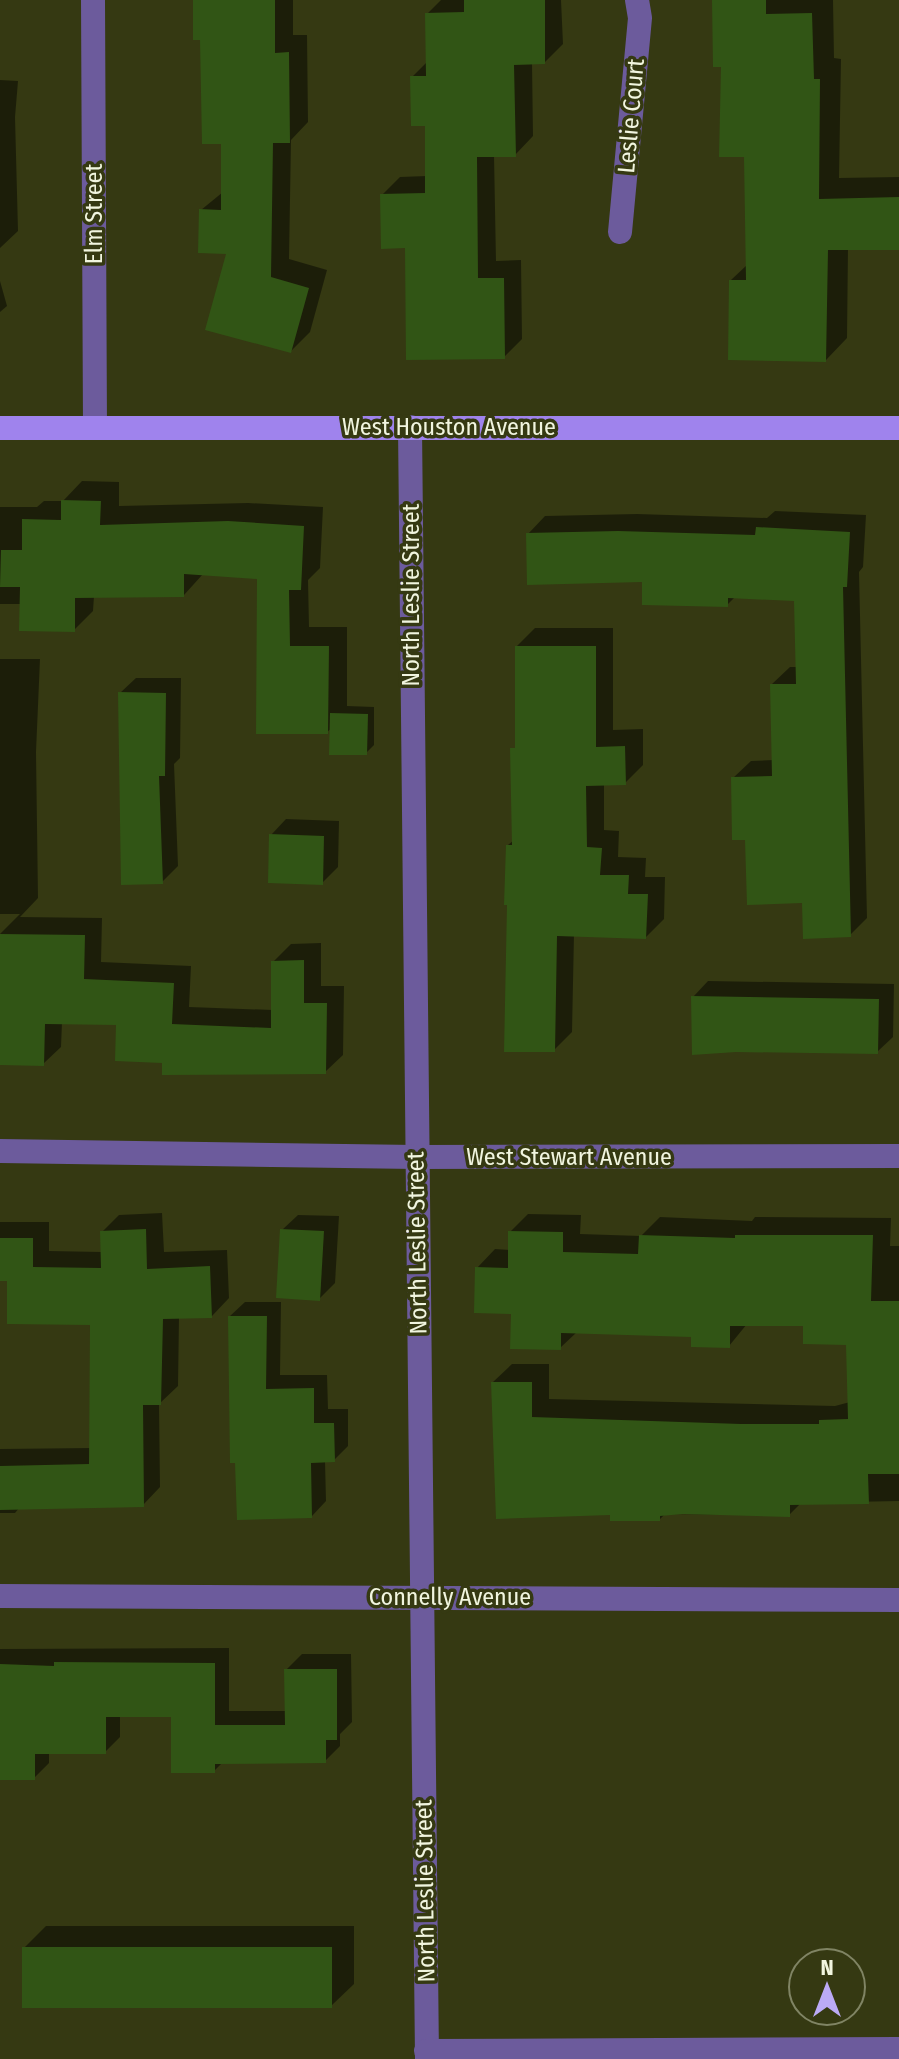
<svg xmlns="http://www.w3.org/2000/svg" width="899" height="2059" font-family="'Fira Sans Condensed',sans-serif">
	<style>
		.shadow { fill: #0007 }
		.building { fill: #315515 }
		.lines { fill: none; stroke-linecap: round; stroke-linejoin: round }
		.minor { stroke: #6c5b9c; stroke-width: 24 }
		.major { stroke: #9f83ed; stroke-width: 24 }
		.labels { text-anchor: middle; stroke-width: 7; stroke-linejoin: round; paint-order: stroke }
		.street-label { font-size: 24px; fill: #f1f5df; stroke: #353912 }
	</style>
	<rect width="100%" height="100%" fill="#353912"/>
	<g class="shadow">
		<path d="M 195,0 L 293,0 L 293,35 L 307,35 L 308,122 L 291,140 L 289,259 L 327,270 L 310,332 L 291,351 L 201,210 L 223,192 L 224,142 Z"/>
		<path d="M 441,0 L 561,0 L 563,44 L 545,62 L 532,63 L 533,136 L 515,155 L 494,155 L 496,261 L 521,260 L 522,339 L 504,357 L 407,246 L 382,195 L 400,177 L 427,176 L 427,124 L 412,77 L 427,62 L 427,14 Z"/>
		<path d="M 714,0 L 833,0 L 834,58 L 841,59 L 839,178 L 899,177 L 899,249 L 848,248 L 847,338 L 826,360 L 731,280 L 748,264 L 746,155 L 723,65 Z"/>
		<path d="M 0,80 L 18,81 L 15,117 L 18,231 L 0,248 Z"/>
		<path d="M 0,281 L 7,306 L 0,312 Z"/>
		<path d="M 82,481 L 119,482 L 119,506 L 248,503 L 323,507 L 320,568 L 308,580 L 309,627 L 347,627 L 347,706 L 374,707 L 374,745 L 366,753 L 332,728 L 327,732 L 259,577 L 203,574 L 184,595 L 94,596 L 93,611 L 74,630 L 22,604 L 0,604 L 0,507 L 37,507 L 44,501 L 63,501 Z"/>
		<path d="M 775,511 L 866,515 L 863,567 L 859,572 L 867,918 L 850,935 L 803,901 L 747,838 L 733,778 L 751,761 L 774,760 L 772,684 L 790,667 L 798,667 L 796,599 L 735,597 L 727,605 L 644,580 L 528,534 L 545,516 L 637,514 L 767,518 Z"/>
		<path d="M 535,628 L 613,628 L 613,730 L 643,729 L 643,765 L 625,783 L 604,784 L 604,830 L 619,831 L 618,857 L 646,858 L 645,877 L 665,877 L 664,919 L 646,937 L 574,934 L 572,1032 L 554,1050 L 508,845 L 514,840 L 517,646 Z"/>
		<path d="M 0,659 L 40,659 L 36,752 L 38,898 L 20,917 L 102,918 L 101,962 L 191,966 L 189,1007 L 273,1010 L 273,962 L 291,944 L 321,943 L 321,986 L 344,986 L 343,1055 L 325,1072 L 164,1061 L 118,1023 L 62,1022 L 61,1047 L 43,1064 L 0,1063 L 0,934 L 20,914 L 0,914 Z"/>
		<path d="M 136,678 L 181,678 L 180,758 L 174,764 L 178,866 L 162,882 L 120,693 Z"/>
		<path d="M 286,819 L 339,821 L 338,867 L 322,883 L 271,835 Z"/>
		<path d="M 708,981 L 894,984 L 893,1037 L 877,1052 L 693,997 Z"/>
		<path d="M 162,1213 L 164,1252 L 227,1250 L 229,1298 L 212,1316 L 179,1317 L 178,1386 L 159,1404 L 160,1487 L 143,1505 L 20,1507 L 15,1513 L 0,1513 L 0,1449 L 91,1448 L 92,1324 L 9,1279 L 0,1278 L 0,1222 L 49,1222 L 49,1251 L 102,1252 L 102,1232 L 119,1215 Z"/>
		<path d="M 528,1214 L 581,1215 L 580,1234 L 641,1236 L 660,1217 L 752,1221 L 755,1217 L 891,1218 L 890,1246 L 899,1246 L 899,1501 L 801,1503 L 789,1515 L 665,1514 L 660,1519 L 612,1513 L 493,1382 L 512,1364 L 549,1364 L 549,1399 L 835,1406 L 850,1402 L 848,1343 L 805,1324 L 747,1324 L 729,1346 L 694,1335 L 577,1332 L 560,1348 L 513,1312 L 477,1268 L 495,1249 L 510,1250 L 510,1232 Z"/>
		<path d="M 298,1215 L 339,1216 L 335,1283 L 319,1299 L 282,1230 Z"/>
		<path d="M 245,1302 L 281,1302 L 280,1375 L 327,1375 L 328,1409 L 348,1409 L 348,1446 L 334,1460 L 325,1461 L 326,1501 L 312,1516 L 230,1316 Z"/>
		<path d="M 229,1648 L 229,1711 L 287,1711 L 286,1670 L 302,1654 L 351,1654 L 352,1722 L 340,1734 L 340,1746 L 325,1761 L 223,1762 L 214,1771 L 173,1715 L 120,1715 L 120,1737 L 105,1752 L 49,1752 L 49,1763 L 34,1778 L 0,1721 L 0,1649 Z"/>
		<path d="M 46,1926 L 354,1926 L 354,1984 L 331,2006 L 24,1948 Z"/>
	</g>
	<g class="building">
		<path d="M 193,0 L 275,0 L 275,53 L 289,52 L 290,143 L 273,143 L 271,277 L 309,288 L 291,353 L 205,330 L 226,254 L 198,253 L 199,209 L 221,210 L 221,144 L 202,144 L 200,40 L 193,40 Z"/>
		<path d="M 464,0 L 545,0 L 545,64 L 514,65 L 516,157 L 477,157 L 478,278 L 504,278 L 505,359 L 406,360 L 405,248 L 381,249 L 380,194 L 425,193 L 425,126 L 411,126 L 410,76 L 426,76 L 425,13 L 464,12 Z"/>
		<path d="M 712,0 L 766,0 L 766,14 L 812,13 L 814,79 L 820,79 L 819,199 L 899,197 L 899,250 L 828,250 L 826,362 L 728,360 L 729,280 L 746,280 L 744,157 L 719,157 L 721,67 L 713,67 Z"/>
		<path d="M 61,500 L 101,501 L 100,525 L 228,521 L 304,526 L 301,590 L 289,590 L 290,646 L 329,646 L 328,734 L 256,734 L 257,579 L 184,574 L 184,597 L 75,598 L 75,632 L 19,631 L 20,587 L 0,587 L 1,550 L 22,550 L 22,519 L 61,520 Z"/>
		<path d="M 756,527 L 850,532 L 847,587 L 843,587 L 851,937 L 803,939 L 802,903 L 747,905 L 745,840 L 732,840 L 731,777 L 772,776 L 770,684 L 796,684 L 794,601 L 728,598 L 728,607 L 642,605 L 642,582 L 527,585 L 526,533 L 618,531 L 755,535 Z"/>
		<path d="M 515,646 L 596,646 L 596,747 L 625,746 L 626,785 L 586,786 L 587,847 L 602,848 L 600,875 L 629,875 L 628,894 L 648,894 L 646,939 L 557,936 L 555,1052 L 504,1052 L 507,905 L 504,905 L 506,845 L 512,845 L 510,748 L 515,748 Z"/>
		<path d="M 118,692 L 166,693 L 165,776 L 159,776 L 163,884 L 121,885 Z"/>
		<path d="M 330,713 L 368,714 L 367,755 L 329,755 Z"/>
		<path d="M 269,834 L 324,836 L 323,885 L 268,883 Z"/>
		<path d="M 0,934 L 85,935 L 84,979 L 174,983 L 172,1024 L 271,1028 L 271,961 L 304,960 L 304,1003 L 327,1003 L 326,1074 L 162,1075 L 162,1063 L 115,1061 L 116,1025 L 45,1024 L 44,1066 L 0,1065 Z"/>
		<path d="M 691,996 L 879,999 L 878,1054 L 736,1052 L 692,1055 Z"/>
		<path d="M 146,1229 L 147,1269 L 210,1266 L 212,1318 L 163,1319 L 161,1405 L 143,1405 L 144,1507 L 0,1510 L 0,1466 L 89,1464 L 90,1325 L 7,1324 L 7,1281 L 0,1281 L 0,1238 L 33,1238 L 33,1267 L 101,1268 L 100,1231 Z"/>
		<path d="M 280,1229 L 324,1231 L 320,1301 L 276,1298 Z"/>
		<path d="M 508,1231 L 563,1232 L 563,1252 L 638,1254 L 639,1235 L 735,1238 L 735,1235 L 873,1235 L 871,1301 L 899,1301 L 899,1474 L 868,1474 L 869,1504 L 790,1505 L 790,1517 L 683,1514 L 660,1516 L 660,1521 L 610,1521 L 610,1515 L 496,1519 L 491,1382 L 532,1382 L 532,1417 L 741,1424 L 819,1424 L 819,1420 L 848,1419 L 846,1345 L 803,1344 L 803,1326 L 730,1326 L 730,1348 L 691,1347 L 691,1337 L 561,1333 L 561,1350 L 510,1349 L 511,1314 L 474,1313 L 475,1267 L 508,1268 Z"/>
		<path d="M 228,1316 L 267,1316 L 266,1389 L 314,1388 L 314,1423 L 334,1423 L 335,1462 L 311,1463 L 312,1518 L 237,1520 L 235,1463 L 230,1463 Z"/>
		<path d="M 54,1662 L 215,1663 L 215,1725 L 285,1725 L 284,1669 L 337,1669 L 337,1740 L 326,1740 L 326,1763 L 215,1764 L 215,1773 L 171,1773 L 171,1717 L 106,1717 L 106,1754 L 35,1754 L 35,1780 L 0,1780 L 0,1664 L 54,1666 Z"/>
		<rect x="22" y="1947" width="310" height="61"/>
	</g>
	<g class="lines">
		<g class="minor">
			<path d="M 93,0 L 95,427"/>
			<path d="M 620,232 L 640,18 L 637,0"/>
			<path d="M 410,427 L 427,2059"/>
			<path d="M 0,1151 L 416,1157 L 899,1156"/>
			<path d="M 0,1596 L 899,1600"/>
			<path d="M 426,2051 L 899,2049"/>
		</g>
		<path class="major" d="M 0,428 L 899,428"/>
	</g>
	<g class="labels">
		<g class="street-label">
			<text transform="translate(631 116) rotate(-85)" y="8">Leslie Court</text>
			<text transform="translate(94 214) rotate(-90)" y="8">Elm Street</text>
			<text x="449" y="435">West Houston Avenue</text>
			<text transform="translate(411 595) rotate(-90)" y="8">North Leslie Street</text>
			<text x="569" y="1165">West Stewart Avenue</text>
			<text transform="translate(417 1243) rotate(-91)" y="8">North Leslie Street</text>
			<text x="450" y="1605">Connelly Avenue</text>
			<text transform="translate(425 1891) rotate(-91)" y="8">North Leslie Street</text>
		</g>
	</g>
	<g transform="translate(827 1987)"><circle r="38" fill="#353912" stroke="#808464" stroke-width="2"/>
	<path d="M0-6L14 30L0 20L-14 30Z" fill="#bbaaf6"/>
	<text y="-12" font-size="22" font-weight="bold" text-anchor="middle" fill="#f1f5df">N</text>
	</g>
</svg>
